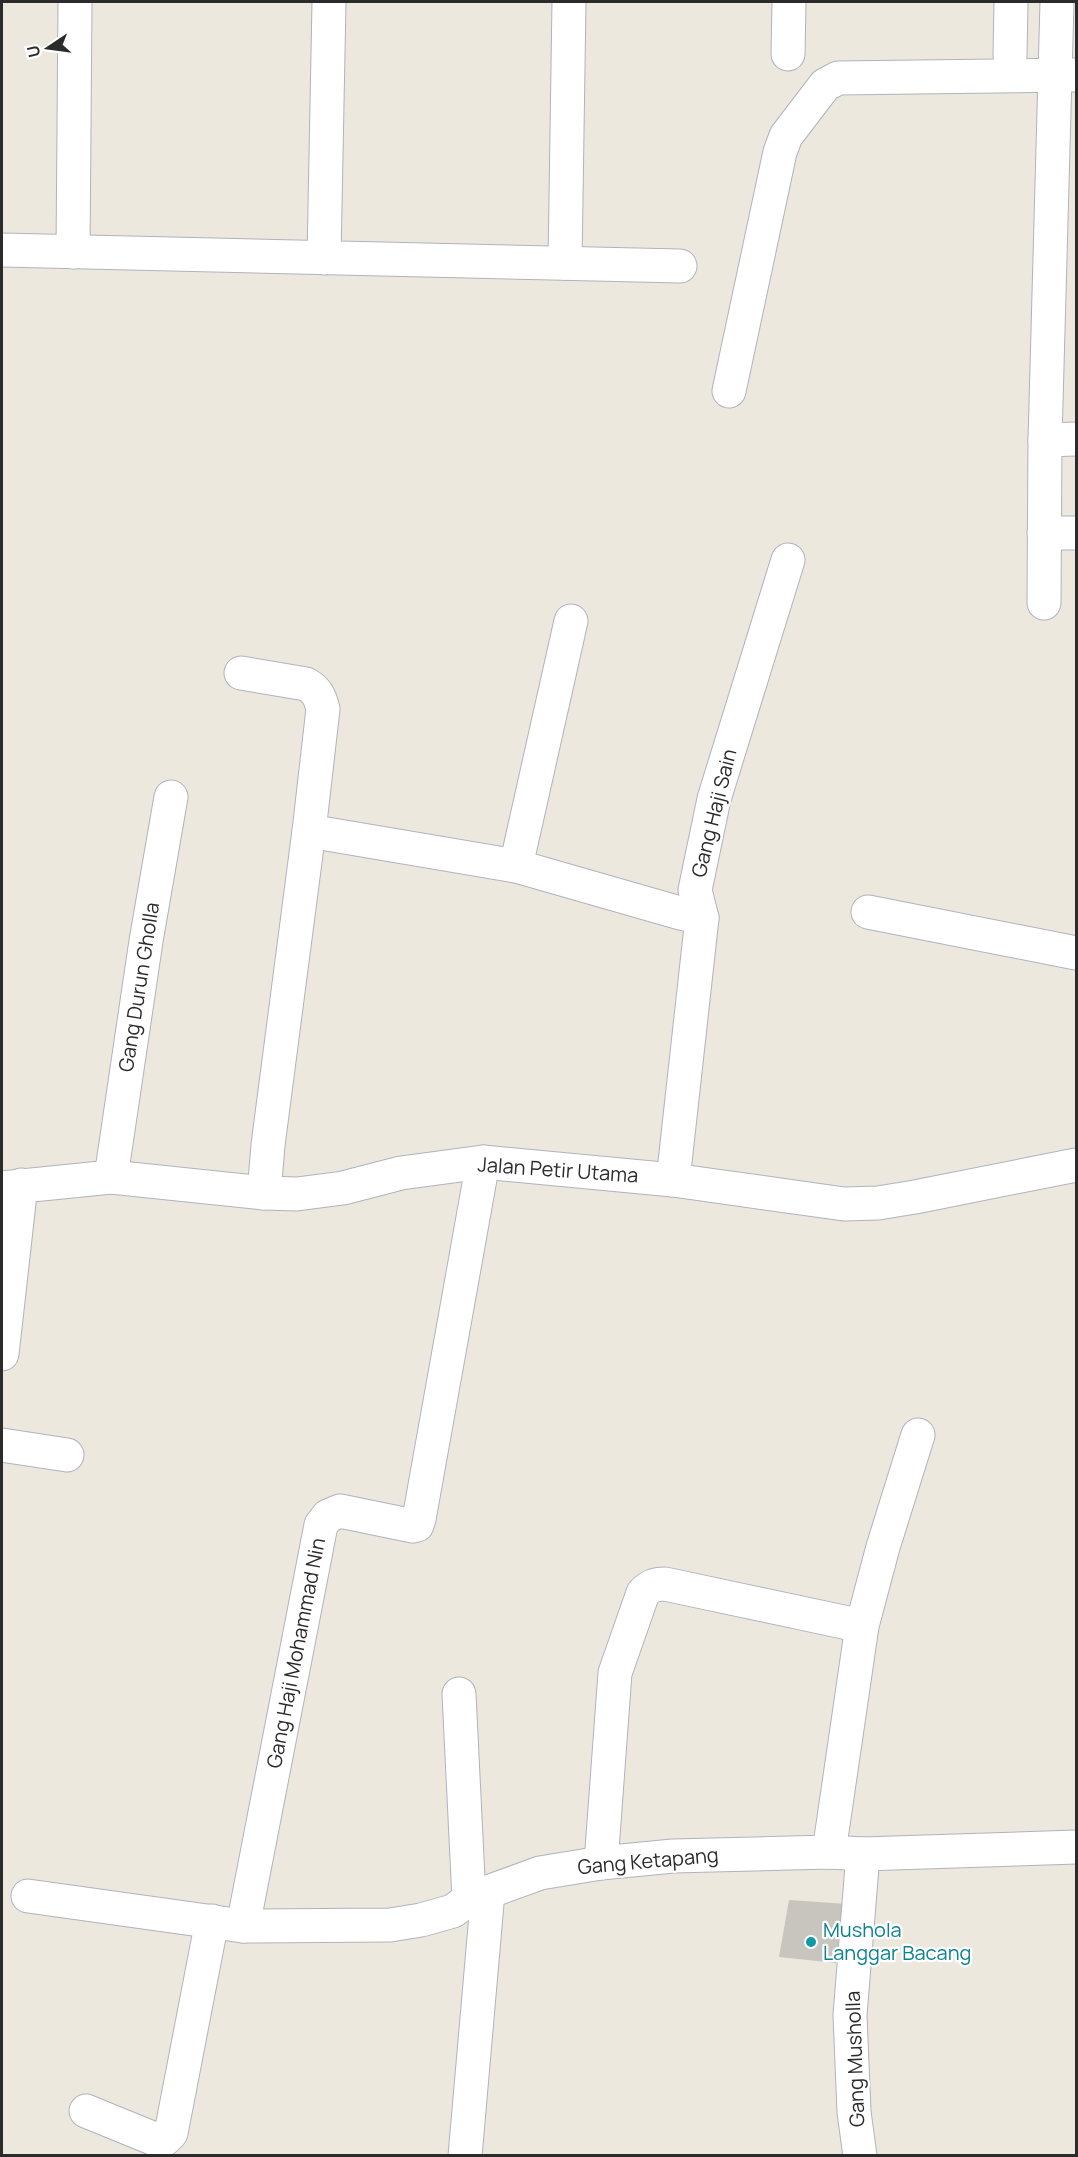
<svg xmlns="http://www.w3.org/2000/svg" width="1078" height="2157" font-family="Manrope,sans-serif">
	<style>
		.building { fill: #c7c5bd }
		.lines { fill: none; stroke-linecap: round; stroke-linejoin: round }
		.minor-casing { stroke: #b1b2bd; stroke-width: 35 }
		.minor { stroke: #fff; stroke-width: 33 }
		.culture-dot { fill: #0f9aa8; stroke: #fff; stroke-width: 2 }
		.labels { text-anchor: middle; stroke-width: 4.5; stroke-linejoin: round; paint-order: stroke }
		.street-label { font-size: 20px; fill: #2b2b2b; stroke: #fff }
		.culture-label { font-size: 20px; fill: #0d838f; stroke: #fff; text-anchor: start }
	</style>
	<rect width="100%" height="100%" fill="#ece8de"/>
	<path class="building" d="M 789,1900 L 847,1904 L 836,1963 L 779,1957 Z"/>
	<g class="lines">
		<g class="minor-casing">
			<g id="minor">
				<path d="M 788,54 L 789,2"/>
				<path d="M 1010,56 L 1011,2"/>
				<path d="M 2,250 L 680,266"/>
				<path d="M 73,252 L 75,2"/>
				<path d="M 324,258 L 329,2"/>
				<path d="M 565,263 L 569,2"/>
				<path d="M 729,391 L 780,152 L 786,136 L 825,85 L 838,78 L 1076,75"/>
				<path d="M 1045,440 L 1076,439"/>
				<path d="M 1044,533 L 1076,533"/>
				<path d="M 1044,603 L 1045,440 L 1057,2"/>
				<path d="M 241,673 L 306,684 C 317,690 320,697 323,709 L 309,831 L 268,1145 L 264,1193"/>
				<path d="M 309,831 L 516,866 L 680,913 L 702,918"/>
				<path d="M 516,866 L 571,621"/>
				<path d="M 868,912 L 1076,953"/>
				<path d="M 111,1177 L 146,941 L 171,797"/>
				<path d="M 673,1180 L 702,918 L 695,890 L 714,799 L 788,560"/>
				<path d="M 2,1188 L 111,1177 L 264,1193 L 297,1194 L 343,1188 L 401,1173 L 483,1162 L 673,1180 L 844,1204 L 878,1203 L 915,1197 L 1076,1165"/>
				<path d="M 2,1354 L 21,1185"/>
				<path d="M 2,1445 L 67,1455"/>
				<path d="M 459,1694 L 469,1899"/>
				<path d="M 829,1852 L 862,1626 L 883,1547 L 918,1435"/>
				<path d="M 601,1863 L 615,1673 L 643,1593 C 650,1586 655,1584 665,1584 L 862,1626"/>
				<path d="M 28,1896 L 243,1926 L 390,1925 L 421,1920 L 453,1911 L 469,1899 L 488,1892"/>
				<path d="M 243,1926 L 321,1525 L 328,1516 L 340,1511 L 413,1526 L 417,1525 L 419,1519 L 483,1162"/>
				<path d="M 86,2111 L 157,2140 L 165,2139 L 171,2133 L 212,1921"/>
				<path d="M 465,2156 L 488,1892 L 540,1873 L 601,1863 L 673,1856 L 829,1852 L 863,1854 L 1076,1847"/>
				<path d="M 860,2156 L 854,2112 L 850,2015 L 863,1854"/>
			</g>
		</g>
		<use href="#minor" class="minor"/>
	</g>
	<circle class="culture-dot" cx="811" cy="1942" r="6"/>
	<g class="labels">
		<g class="street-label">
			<text transform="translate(714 813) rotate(-76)" y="7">Gang Haji Sain</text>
			<text transform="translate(139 987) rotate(-81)" y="7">Gang Durun Gholla</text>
			<text transform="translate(558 1170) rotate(4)" y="7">Jalan Petir Utama</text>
			<text transform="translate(296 1653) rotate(-79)" y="7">Gang Haji Mohammad Nin</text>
			<text transform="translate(648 1861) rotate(-5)" y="7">Gang Ketapang</text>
			<text transform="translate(855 2059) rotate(-92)" y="7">Gang Musholla</text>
		</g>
		<g class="culture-label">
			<text x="823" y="1937">Mushola<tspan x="823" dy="23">Langgar Bacang</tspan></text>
		</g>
	</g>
	<rect width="1078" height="2157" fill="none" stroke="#2b2b2b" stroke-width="6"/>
	<g transform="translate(48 48) rotate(257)" stroke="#ffffff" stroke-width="4.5" paint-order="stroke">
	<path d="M0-4.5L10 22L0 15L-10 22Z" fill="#2b2b2b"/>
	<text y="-9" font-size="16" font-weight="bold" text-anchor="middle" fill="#2b2b2b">U</text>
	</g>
</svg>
